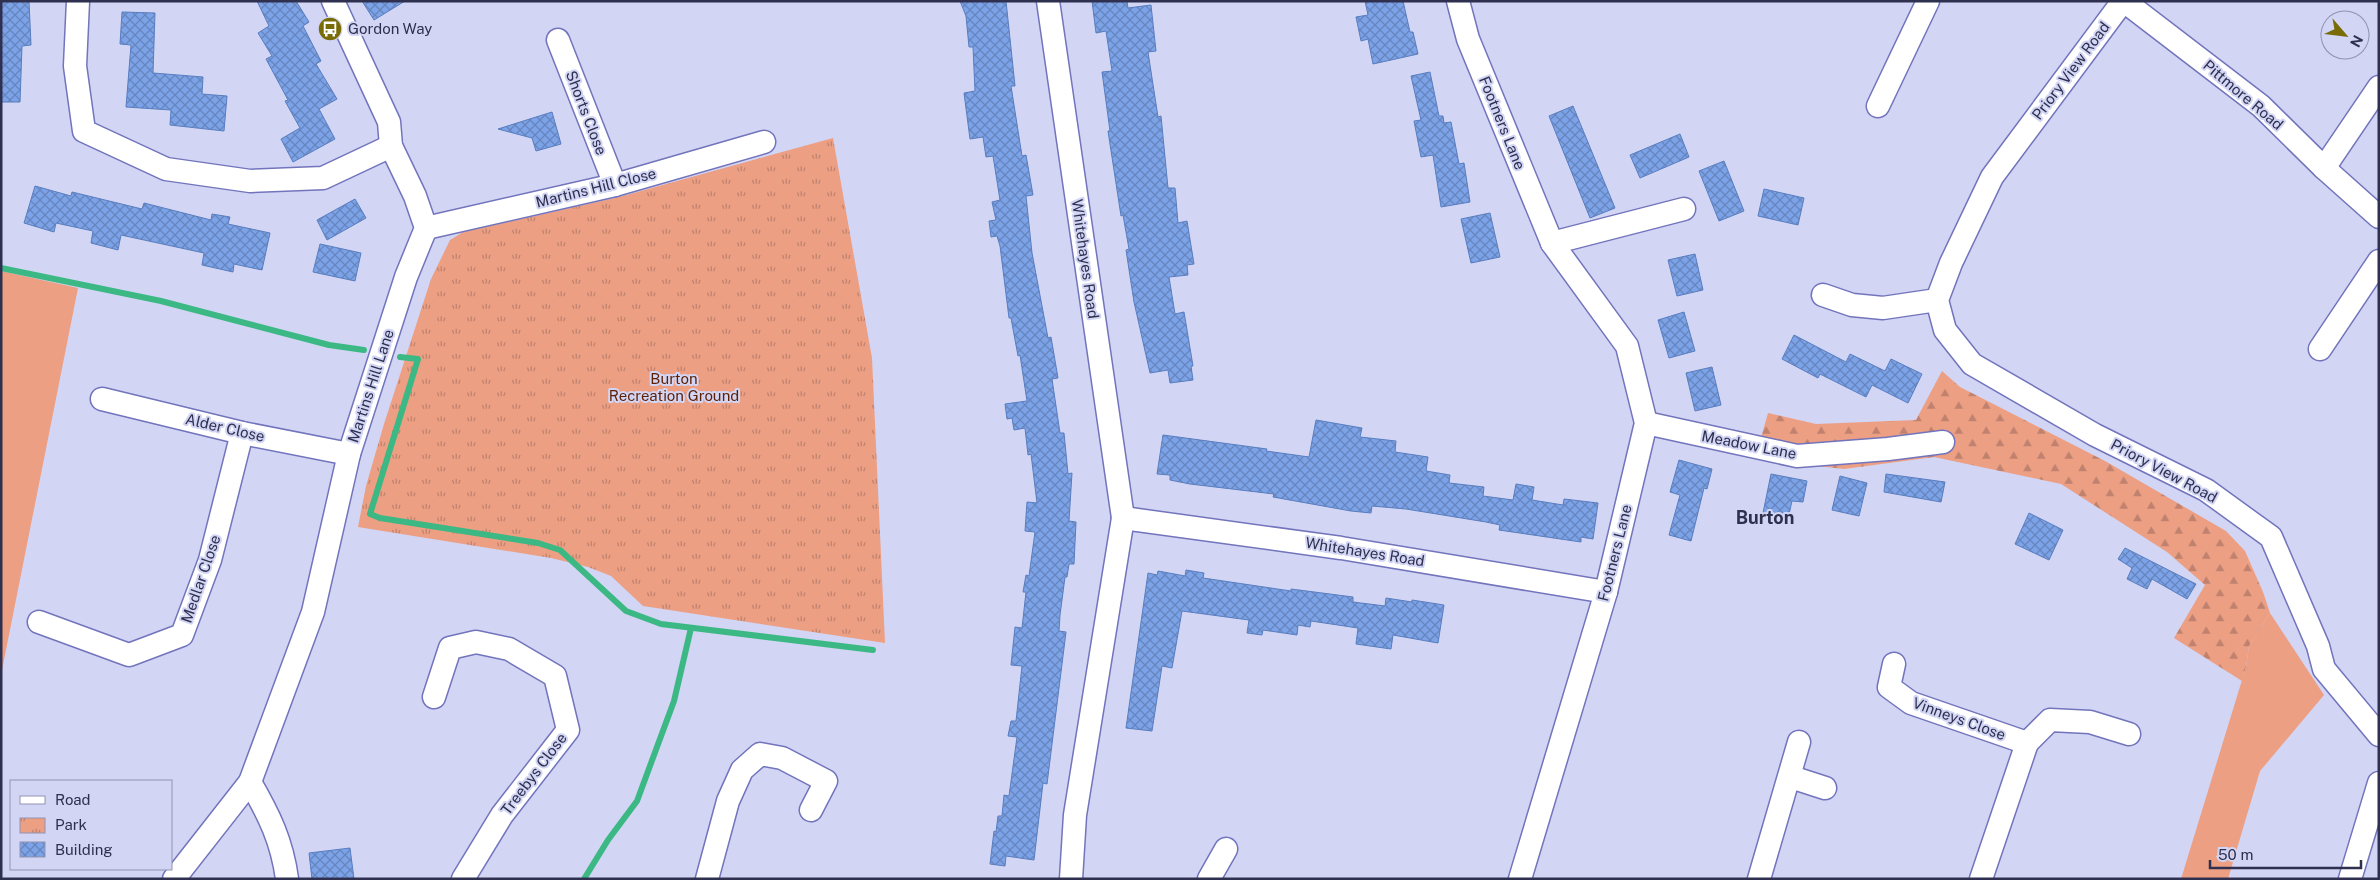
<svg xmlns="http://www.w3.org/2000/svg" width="2380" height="880" font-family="'Public Sans',sans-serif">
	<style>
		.green { fill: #ec9f83 }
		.forest { fill: url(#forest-firs) }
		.park { fill: url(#park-tufts) }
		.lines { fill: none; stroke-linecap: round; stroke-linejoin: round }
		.stream { stroke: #3bb883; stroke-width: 6 }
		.building { fill: url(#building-cross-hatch); stroke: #587dbf }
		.street-casing { stroke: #7274bc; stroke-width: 25 }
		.street { stroke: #fff; stroke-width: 22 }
		.labels { text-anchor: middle; stroke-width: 4; stroke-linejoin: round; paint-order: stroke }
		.poi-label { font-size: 15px; fill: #2f304f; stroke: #d2d5f4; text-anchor: start }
		.street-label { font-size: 15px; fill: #2f304f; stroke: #d2d5f4 }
		.park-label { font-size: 15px; fill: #5e1f03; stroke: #d2d5f4 }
		.quarter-label { font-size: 18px; font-weight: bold; fill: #2f304f; stroke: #d2d5f4 }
	</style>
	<defs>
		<pattern id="forest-firs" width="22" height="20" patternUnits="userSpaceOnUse" patternTransform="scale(1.25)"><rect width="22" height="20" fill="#ec9f83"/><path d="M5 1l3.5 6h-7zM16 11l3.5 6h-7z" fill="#c0826e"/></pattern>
		<pattern id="park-tufts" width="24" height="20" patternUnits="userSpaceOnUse" patternTransform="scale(1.25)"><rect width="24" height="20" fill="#ec9f83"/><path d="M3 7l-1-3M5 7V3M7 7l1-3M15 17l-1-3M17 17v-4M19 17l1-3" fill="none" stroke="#c0826e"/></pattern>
		<pattern id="building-cross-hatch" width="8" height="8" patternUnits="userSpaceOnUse" patternTransform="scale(1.25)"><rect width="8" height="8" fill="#7ca3e7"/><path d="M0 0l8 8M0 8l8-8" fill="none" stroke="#6685be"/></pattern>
	</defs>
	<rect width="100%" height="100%" fill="#d2d5f4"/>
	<g class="green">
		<path d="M 1,271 L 78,288 L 2,670 L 1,690 Z"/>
		<path d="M 2270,613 L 2324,695 L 2260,771 L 2228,879 L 2181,879 L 2246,667 L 2249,646 Z"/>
	</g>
	<path class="forest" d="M 1942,371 L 1960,387 L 2105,461 L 2226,531 L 2245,551 L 2263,592 L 2270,613 L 2249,646 L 2246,667 L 2242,681 L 2174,638 L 2205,585 L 2167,552 L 2061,484 L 1934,457 L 1844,469 L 1755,459 L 1768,413 L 1816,424 L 1916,420 Z"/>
	<path class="park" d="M 833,138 L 872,358 L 885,643 L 643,606 L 611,576 L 588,567 L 551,558 L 358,527 L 366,486 L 384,424 L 431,279 L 450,240 L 463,232 L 619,197 Z"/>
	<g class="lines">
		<g class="stream">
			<path d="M 1,268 L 161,301 L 329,345 L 364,350"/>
			<path d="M 400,357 L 418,359 L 370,514 L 380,518 L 538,543 L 560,550 L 626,611 L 661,624 L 873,650"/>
			<path d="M 584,879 L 608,840 L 637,801 L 674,701 L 691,628"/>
		</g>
	</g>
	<g class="building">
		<path d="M 1,1 L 29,1 L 31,45 L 22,46 L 20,102 L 1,102 Z"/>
		<path d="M 257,1 L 296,1 L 309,22 L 303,26 L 321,61 L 316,64 L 337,99 L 319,109 L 335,139 L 293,162 L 281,139 L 300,128 L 285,101 L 288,100 L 266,59 L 272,56 L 258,33 L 269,26 Z"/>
		<path d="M 362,1 L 405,1 L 374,20 Z"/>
		<path d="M 960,1 L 1006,1 L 1015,86 L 1011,86 L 1022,156 L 1026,155 L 1033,195 L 1026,196 L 1032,253 L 1048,338 L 1051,337 L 1058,378 L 1052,379 L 1060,433 L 1064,433 L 1068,474 L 1072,473 L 1069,521 L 1076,522 L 1074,564 L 1069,564 L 1067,577 L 1065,577 L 1060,615 L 1059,631 L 1066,632 L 1047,784 L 1043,783 L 1034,860 L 1006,856 L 1005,866 L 990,864 L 994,831 L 996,832 L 998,816 L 1002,816 L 1004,795 L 1009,796 L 1017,737 L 1008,736 L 1011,721 L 1016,721 L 1022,666 L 1011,665 L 1015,627 L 1022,628 L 1026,592 L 1023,592 L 1026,575 L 1029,576 L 1035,532 L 1025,531 L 1027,502 L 1037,503 L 1031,454 L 1028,455 L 1025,428 L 1014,430 L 1012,418 L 1007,419 L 1005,404 L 1027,401 L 1020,355 L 1018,356 L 1011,318 L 1009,318 L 1000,246 L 997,236 L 991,237 L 989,221 L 996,220 L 992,202 L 1000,200 L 993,156 L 986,157 L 983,137 L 970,139 L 964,93 L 975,91 L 973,47 L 969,47 L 966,16 Z"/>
		<path d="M 1092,1 L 1127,1 L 1128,8 L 1151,5 L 1156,51 L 1148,52 L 1158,117 L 1161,116 L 1168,188 L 1175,188 L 1178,223 L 1187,221 L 1194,264 L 1187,265 L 1188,275 L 1169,277 L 1175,314 L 1184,312 L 1193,366 L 1191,366 L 1193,380 L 1170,383 L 1168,370 L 1150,373 L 1134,302 L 1126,250 L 1129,249 L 1123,215 L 1121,216 L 1108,131 L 1110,131 L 1102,72 L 1112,71 L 1106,31 L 1096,33 Z"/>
		<path d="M 1365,1 L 1403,1 L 1410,32 L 1413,32 L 1418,54 L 1373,64 L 1368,39 L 1361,41 L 1356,17 L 1368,15 Z"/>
		<path d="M 122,12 L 155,13 L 153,73 L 203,77 L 202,94 L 227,96 L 224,131 L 170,125 L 171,110 L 126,107 L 131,45 L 120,44 Z"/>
		<path d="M 1430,72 L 1439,116 L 1443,116 L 1444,123 L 1451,122 L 1459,164 L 1464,163 L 1470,202 L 1441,207 L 1433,155 L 1421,157 L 1414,121 L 1421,120 L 1411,76 Z"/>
		<path d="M 1573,106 L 1615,208 L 1590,218 L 1549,116 Z"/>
		<path d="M 552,112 L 561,144 L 536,151 L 532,138 L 498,129 Z"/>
		<path d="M 1680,134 L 1689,157 L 1640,178 L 1630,155 Z"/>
		<path d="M 1724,161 L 1744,211 L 1719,221 L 1699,171 Z"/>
		<path d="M 35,186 L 71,196 L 72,192 L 142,209 L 144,203 L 211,220 L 212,214 L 230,217 L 228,224 L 270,233 L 262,270 L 234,264 L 233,272 L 202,265 L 204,253 L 121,235 L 118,250 L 91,243 L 93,231 L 56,223 L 54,232 L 24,223 Z"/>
		<path d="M 1764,189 L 1804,198 L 1798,225 L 1758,216 Z"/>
		<path d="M 355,199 L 366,218 L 327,240 L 317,220 Z"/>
		<path d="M 1490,213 L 1500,257 L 1471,263 L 1461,219 Z"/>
		<path d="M 320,244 L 361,253 L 355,281 L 313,272 Z"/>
		<path d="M 1695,254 L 1703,290 L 1677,296 L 1668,260 Z"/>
		<path d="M 1684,312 L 1695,351 L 1669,358 L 1658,320 Z"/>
		<path d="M 1794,335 L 1846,362 L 1850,354 L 1885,371 L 1891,359 L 1922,374 L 1908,403 L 1872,385 L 1866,397 L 1820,374 L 1818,378 L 1782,359 Z"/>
		<path d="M 1712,367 L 1721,405 L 1695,411 L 1686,373 Z"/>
		<path d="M 1316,420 L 1362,428 L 1360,437 L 1396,441 L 1395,452 L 1428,457 L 1426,471 L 1450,475 L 1449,483 L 1484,487 L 1483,496 L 1513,500 L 1516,484 L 1534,487 L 1532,500 L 1563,505 L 1564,499 L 1598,503 L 1593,539 L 1581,537 L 1581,542 L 1499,530 L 1500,525 L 1486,522 L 1406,509 L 1372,506 L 1371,513 L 1351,511 L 1273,497 L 1274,494 L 1190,484 L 1170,480 L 1170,475 L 1157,474 L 1163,435 L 1267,449 L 1266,451 L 1309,457 Z"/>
		<path d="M 1679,460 L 1712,469 L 1707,489 L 1704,488 L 1691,541 L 1669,535 L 1680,495 L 1670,492 Z"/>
		<path d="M 1771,474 L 1807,481 L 1803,502 L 1792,501 L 1788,519 L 1763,513 Z"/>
		<path d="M 1886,474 L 1945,482 L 1941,502 L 1884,492 Z"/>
		<path d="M 1840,476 L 1867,483 L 1859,516 L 1832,510 Z"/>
		<path d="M 2029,513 L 2063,530 L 2049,560 L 2015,544 Z"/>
		<path d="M 2125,548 L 2196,584 L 2187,599 L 2152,579 L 2147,589 L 2127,579 L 2132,568 L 2118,559 Z"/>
		<path d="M 1186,570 L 1204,573 L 1203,578 L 1291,591 L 1291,589 L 1353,597 L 1353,602 L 1385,606 L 1386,598 L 1412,602 L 1412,600 L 1444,605 L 1438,643 L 1393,635 L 1391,649 L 1356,644 L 1358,628 L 1311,621 L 1310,627 L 1298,625 L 1297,635 L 1263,630 L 1262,635 L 1247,633 L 1249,620 L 1182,611 L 1172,668 L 1162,666 L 1152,731 L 1126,728 L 1148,573 L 1157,575 L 1158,571 L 1185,576 Z"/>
		<path d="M 350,848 L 354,879 L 312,879 L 309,853 Z"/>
	</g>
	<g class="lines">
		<g class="street-casing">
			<g id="street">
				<path d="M 78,1 L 75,66 L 84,131 L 166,169 L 250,181 L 323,178 L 391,146"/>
				<path d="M 1048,1 L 1123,518"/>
				<path d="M 1458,1 L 1468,39 L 1552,243 L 1627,346 L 1646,423 L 1606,592 L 1520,879"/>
				<path d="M 2123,1 L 1992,177 L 1951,263 L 1937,300 L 1945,330 L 1972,364 L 2095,435 L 2206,490 L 2271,537 L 2318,646 L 2324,669 L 2379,735"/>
				<path d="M 2124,1 L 2261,106 L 2324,168 L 2379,217"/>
				<path d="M 558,40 L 615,185"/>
				<path d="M 1878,106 L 1928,1"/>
				<path d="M 2324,168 L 2379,87"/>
				<path d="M 426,228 L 615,185 L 764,142"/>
				<path d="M 1552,243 L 1684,209"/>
				<path d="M 1823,295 L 1852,305 L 1883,308 L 1937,300"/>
				<path d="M 2320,349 L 2379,261"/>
				<path d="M 102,399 L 242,433 L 349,454"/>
				<path d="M 1646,423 L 1797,456 L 1888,449 L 1943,442"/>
				<path d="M 39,622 L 129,655 L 182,635 L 210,560 L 242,433"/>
				<path d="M 1894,664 L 1889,687 L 1911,703 L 2027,743 L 1981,879"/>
				<path d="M 434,697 L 450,648 L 476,642 L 509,649 L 555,676 L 568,730 L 502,815 L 463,879"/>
				<path d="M 2027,743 L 2050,720 L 2090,722 L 2129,734"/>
				<path d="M 1791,777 L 1825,788"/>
				<path d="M 250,782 C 269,815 282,841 287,879"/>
				<path d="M 174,879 L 250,782 L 313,612 L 349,454 L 406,277 L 426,228 L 415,196 L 391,146 L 389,122 L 333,1"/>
				<path d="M 707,879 L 728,801 L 742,770 L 760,754 L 782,758 L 826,781 L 811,810"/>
				<path d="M 1071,879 L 1075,815 L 1123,518 L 1341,548 L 1606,592"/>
				<path d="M 1209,879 L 1226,849"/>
				<path d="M 1759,879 L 1799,742"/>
				<path d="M 2350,879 L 2379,783"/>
			</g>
		</g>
		<use href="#street" class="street"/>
	</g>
	<defs>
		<g id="bus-disc" transform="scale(1.25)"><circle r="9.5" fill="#796c07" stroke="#d2d5f4"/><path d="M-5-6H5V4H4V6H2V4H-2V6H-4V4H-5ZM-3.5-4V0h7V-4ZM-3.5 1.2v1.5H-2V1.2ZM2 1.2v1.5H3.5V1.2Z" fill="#fff"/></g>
	</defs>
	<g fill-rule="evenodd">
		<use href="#bus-disc" x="330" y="29"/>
	</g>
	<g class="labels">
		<g class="poi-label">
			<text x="348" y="34">Gordon Way</text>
		</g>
		<g class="street-label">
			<text transform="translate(2071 71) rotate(-53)" y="5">Priory View Road</text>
			<text transform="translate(2243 95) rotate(40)" y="5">Pittmore Road</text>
			<text transform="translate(586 113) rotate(69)" y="5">Shorts Close</text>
			<text transform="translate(1502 123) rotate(68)" y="5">Footners Lane</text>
			<text transform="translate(596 188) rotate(-14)" y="5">Martins Hill Close</text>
			<text transform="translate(1085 259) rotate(82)" y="5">Whitehayes Road</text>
			<text transform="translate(371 386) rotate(-72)" y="5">Martins Hill Lane</text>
			<text transform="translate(225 428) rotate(13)" y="5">Alder Close</text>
			<text transform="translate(1749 445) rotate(11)" y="5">Meadow Lane</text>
			<text transform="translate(2164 471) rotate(28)" y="5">Priory View Road</text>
			<text transform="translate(1365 552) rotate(9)" y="5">Whitehayes Road</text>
			<text transform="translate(1615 553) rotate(-76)" y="5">Footners Lane</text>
			<text transform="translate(201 579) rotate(-71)" y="5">Medlar Close</text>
			<text transform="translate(1959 719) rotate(20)" y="5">Vinneys Close</text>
			<text transform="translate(534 774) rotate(-53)" y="5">Treebys Close</text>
		</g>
		<g class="park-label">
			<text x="674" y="384">Burton<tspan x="674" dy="17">Recreation Ground</tspan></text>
		</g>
		<g class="quarter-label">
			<text x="1765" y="524">Burton</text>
		</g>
	</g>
	<rect width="2380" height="880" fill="none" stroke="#2f304f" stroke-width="5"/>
	<rect x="10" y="780" width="162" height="90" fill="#d2d5f4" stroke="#9193b2"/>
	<rect x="20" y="796" width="25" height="8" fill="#ffffff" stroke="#9193b2"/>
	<text x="55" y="805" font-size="15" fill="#2f304f">Road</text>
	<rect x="20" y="818" width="25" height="15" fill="url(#park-tufts)" stroke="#9193b2"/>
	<text x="55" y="830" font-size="15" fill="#2f304f">Park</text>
	<rect x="20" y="842" width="25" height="15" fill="url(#building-cross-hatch)" stroke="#9193b2"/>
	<text x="55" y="855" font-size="15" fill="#2f304f">Building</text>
	<g transform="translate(2345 35) rotate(118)"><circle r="24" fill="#d2d5f4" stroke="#9193b2"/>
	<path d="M0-4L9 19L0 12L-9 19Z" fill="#796c07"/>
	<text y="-8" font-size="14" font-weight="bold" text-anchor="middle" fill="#2f304f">N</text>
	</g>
	<path d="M2210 860v8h151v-8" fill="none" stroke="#2f304f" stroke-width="2.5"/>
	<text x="2218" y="860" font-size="15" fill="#2f304f" stroke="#d2d5f4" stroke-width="4" paint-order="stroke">50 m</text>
</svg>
